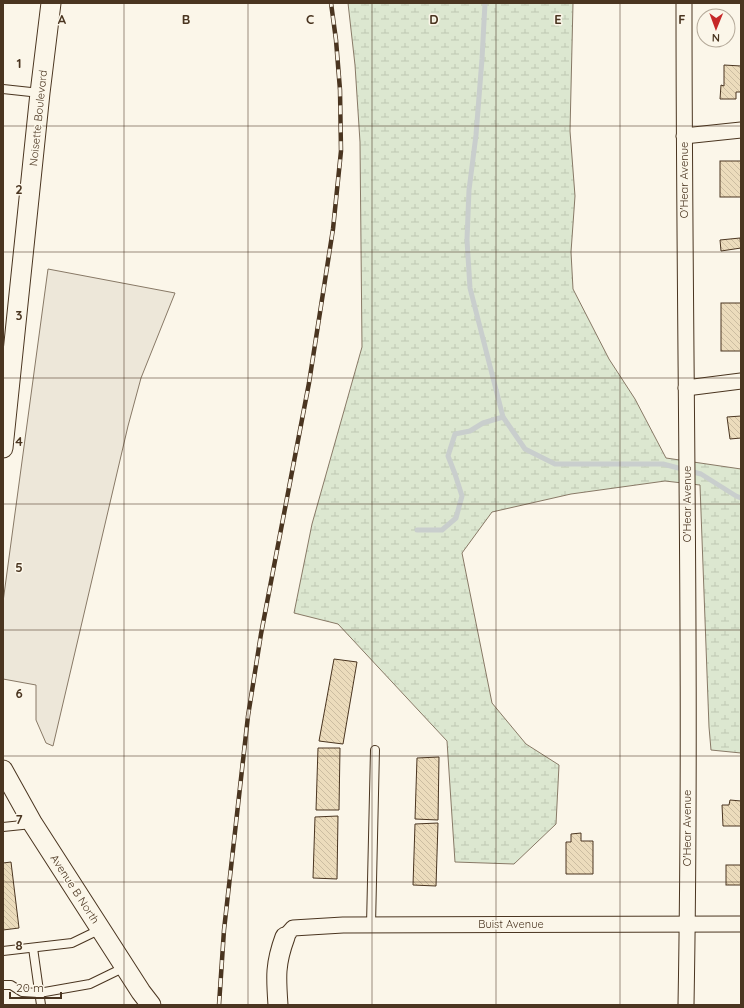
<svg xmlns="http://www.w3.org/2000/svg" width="744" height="1008" font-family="Quicksand,sans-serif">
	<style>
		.wetland { fill: url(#wetland-marsh); stroke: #887966 }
		.parking { fill: #ede7d9; stroke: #887966 }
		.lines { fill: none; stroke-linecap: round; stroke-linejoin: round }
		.stream { stroke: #c9cecd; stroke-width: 5 }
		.building { fill: url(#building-back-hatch); stroke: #4a3520 }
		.service-casing { stroke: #4a3520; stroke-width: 10 }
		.minor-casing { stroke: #4a3520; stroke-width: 17 }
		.tertiary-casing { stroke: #4a3520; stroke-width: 21 }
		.service { stroke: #fbf6e9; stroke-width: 8 }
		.minor { stroke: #fbf6e9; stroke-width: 15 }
		.tertiary { stroke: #fbf6e9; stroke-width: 19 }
		.rail-casing { stroke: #4a3520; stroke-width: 4.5 }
		.rail { stroke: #fbf6e9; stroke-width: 3; stroke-dasharray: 9; stroke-linecap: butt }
		.grid { fill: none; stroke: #4a3520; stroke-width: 1; stroke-opacity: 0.55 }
		.labels { text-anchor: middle; stroke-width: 3; stroke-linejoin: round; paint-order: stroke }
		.street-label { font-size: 11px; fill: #4a3520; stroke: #fbf6e9 }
		.grid-label { font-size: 13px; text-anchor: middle; font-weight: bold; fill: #4a3520; stroke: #fbf6e9; stroke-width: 3; stroke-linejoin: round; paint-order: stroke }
	</style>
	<defs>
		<pattern id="wetland-marsh" width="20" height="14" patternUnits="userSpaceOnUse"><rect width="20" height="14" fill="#dce7d0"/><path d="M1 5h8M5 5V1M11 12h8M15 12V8" fill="none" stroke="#bec7b2"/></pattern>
		<pattern id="building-back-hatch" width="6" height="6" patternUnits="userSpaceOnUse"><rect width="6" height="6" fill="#ecdcbc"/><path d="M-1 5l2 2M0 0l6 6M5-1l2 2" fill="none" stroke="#ccbda1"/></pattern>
	</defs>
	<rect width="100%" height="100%" fill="#fbf6e9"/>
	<path class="wetland" d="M 348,3 L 573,3 L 570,131 L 575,196 L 571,252 L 573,289 L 609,359 L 635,399 L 666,458 L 741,469 L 741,753 L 711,750 L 709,727 L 700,485 L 665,481 L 571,494 L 492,512 L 462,553 L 492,703 L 526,744 L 559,765 L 556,824 L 514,864 L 455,862 L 447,741 L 338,624 L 294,613 L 312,524 L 362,347 L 360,142 L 355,65 Z"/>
	<path class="parking" d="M 48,269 L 175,293 L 141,378 L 128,426 L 53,746 L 46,743 L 36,720 L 36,685 L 3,679 L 3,602 Z"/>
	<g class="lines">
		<g class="stream">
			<path d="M 485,3 L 482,59 L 476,135 L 469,190 L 467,240 L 470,288 L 503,417 L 525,449 L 555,464 L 663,464 L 701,474 L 736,496 L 741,498"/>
			<path d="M 417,530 L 442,530 L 456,518 L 462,496 L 455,474 L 448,456 L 455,434 L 470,431 L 483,423 L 503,417"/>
		</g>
	</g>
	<g class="building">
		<path d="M 724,65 L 741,66 L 741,92 L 736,92 L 736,99 L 720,99 L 721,85 L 724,86 Z"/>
		<rect x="720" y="161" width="21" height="36"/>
		<path d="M 740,238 L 741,248 L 721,251 L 720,240 Z"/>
		<rect x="721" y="303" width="20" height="48"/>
		<path d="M 741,416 L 741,438 L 730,439 L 727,417 Z"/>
		<path d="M 334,659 L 357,662 L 343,744 L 319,741 Z"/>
		<path d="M 318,748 L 340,748 L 339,810 L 316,810 Z"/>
		<path d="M 439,757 L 438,820 L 415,819 L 417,758 Z"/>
		<path d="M 730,800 L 741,801 L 741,826 L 723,826 L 722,805 L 729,805 Z"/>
		<path d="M 338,816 L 337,879 L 313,878 L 315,817 Z"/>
		<path d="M 438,823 L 436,886 L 413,885 L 415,824 Z"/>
		<path d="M 581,833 L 581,841 L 593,841 L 593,874 L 566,874 L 566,842 L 571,842 L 571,834 Z"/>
		<path d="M 11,862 L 19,928 L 3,930 L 3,863 Z"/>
		<rect x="726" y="865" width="15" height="20"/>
	</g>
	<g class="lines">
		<g class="service-casing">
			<g id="service">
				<path d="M 3,89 L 40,93"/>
				<path d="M 3,827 L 32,824"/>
				<path d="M 371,925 L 375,750"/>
				<path d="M 33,948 L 41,1005"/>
				<path d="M 3,951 L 72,943 L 101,929"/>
				<path d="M 3,985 L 11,985 L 22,992 L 39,993 L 90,984 L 125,967"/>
			</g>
		</g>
		<g class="minor-casing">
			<g id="minor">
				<path d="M 684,3 C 684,337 692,671 686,1005"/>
				<path d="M 684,136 L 741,130"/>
				<path d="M 686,388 L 741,381"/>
				<path d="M 285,937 L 293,928 L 343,925 L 741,924"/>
			</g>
		</g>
		<g class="tertiary-casing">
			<g id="tertiary">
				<path d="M 3,448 L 40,93 L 51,3"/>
				<path d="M 3,770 L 33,824 L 141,992 L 151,1005"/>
				<path d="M 278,1005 C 276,977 275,964 285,937"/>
			</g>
		</g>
		<use href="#service" class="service"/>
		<use href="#minor" class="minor"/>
		<use href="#tertiary" class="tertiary"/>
		<g class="rail-casing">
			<path id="rail" d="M 219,1005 L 224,930 L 248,716 L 261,634 L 309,383 L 333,229 L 341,151 L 340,90 L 336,40 L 331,3"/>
		</g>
		<use href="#rail" class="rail"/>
	</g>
	<path class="grid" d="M 124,3 L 124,1005M 248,3 L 248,1005M 372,3 L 372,1005M 496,3 L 496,1005M 620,3 L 620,1005M 3,126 L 741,126M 3,252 L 741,252M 3,378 L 741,378M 3,504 L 741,504M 3,630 L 741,630M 3,756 L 741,756M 3,882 L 741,882"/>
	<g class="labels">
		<g class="street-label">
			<text transform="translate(38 118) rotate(-84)" y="4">Noisette Boulevard</text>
			<text transform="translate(684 180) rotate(-90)" y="4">O'Hear Avenue</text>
			<text transform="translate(687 504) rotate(-90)" y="4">O'Hear Avenue</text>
			<text transform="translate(687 828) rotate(-90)" y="4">O'Hear Avenue</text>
			<text transform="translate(75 889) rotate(57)" y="4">Avenue B North</text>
			<text x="511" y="928">Buist Avenue</text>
		</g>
	</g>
	<g class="grid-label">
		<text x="62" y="24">A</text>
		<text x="186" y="24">B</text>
		<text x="310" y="24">C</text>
		<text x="434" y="24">D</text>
		<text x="558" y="24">E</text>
		<text x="682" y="24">F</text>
		<text x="19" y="68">1</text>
		<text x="19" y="194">2</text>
		<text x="19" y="320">3</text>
		<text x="19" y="446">4</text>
		<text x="19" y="572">5</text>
		<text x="19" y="698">6</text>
		<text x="19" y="824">7</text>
		<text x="19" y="950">8</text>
	</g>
	<rect width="744" height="1008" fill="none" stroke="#4a3520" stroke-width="8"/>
	<g transform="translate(716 28) rotate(181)"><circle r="19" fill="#fbf6e9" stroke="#b4a999"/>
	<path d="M0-3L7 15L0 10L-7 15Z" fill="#c62828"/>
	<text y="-6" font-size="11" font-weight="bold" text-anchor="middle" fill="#4a3520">N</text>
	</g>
	<path d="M10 992v6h51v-6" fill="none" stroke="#4a3520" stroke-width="2"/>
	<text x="16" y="992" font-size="12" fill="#4a3520" stroke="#fbf6e9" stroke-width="3" paint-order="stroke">20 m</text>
</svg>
